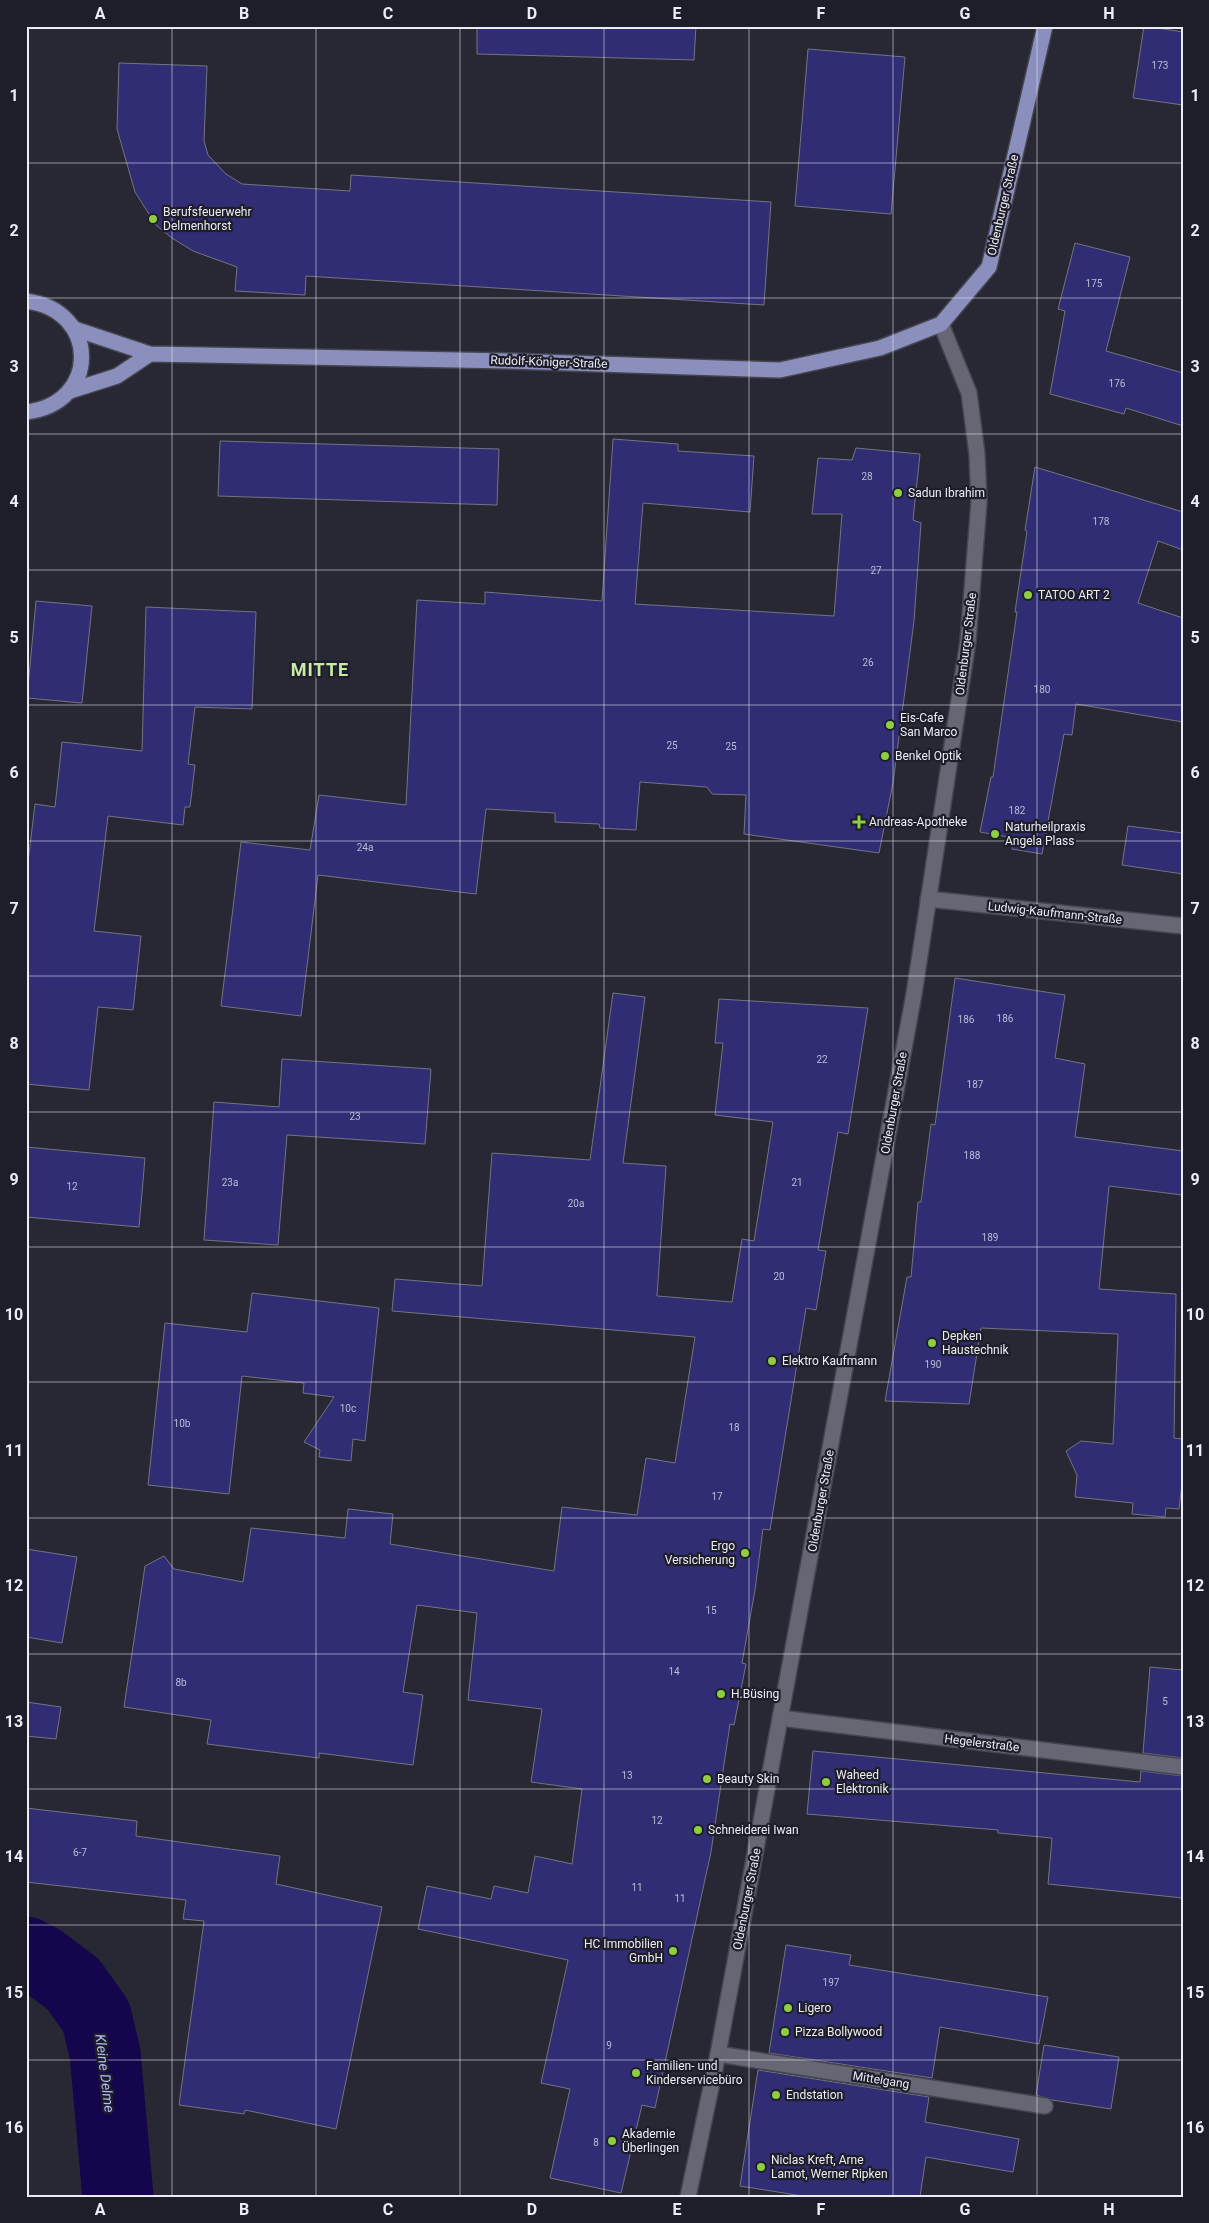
<svg xmlns="http://www.w3.org/2000/svg" width="1209" height="2223" font-family="Roboto,sans-serif">
	<style>
		.lines { fill: none; stroke-linecap: round; stroke-linejoin: round }
		.river { stroke: #15054d; stroke-width: 71 }
		.building { fill: #302d74; stroke: #727481 }
		.minor-casing { stroke: #45454f; stroke-width: 18 }
		.major-casing { stroke: #45454f; stroke-width: 18 }
		.minor { stroke: #656774; stroke-width: 15 }
		.major { stroke: #8b8fbe; stroke-width: 15 }
		.grid { fill: none; stroke: #ebecf4; stroke-width: 1; stroke-opacity: 0.55 }
		.poi-dot { fill: #8fcd42; stroke: #1d1e29; stroke-width: 2 }
		.labels { text-anchor: middle; stroke-width: 4.5; stroke-linejoin: round; paint-order: stroke }
		.number-label { font-size: 10px; fill: #bcbcd4 }
		.street-label { font-size: 12px; fill: #ebecf4; stroke: #1d1e29 }
		.poi-label { font-size: 12px; fill: #ebecf4; stroke: #1d1e29; text-anchor: start }
		.water-label { font-size: 14px; font-style: italic; fill: #b4b9f8; stroke: #1d1e29 }
		.district-label { font-size: 18px; font-weight: bold; letter-spacing: 1px; fill: #c7eba5; stroke: #1d1e29 }
		.neatline { fill: none; stroke: #ebecf4; stroke-width: 2 }
		.grid-label { font-size: 16px; text-anchor: middle; font-weight: bold; fill: #ebecf4 }
	</style>
	<rect width="100%" height="100%" fill="#272833"/>
	<g class="lines">
		<path class="river" d="M 26,1952 L 41,1960 L 73,1984 L 96,2016 L 105,2053 L 118,2197"/>
	</g>
	<g class="building">
		<path d="M 477,26 L 696,26 L 694,60 L 477,54 Z"/>
		<path d="M 1144,26 L 1183,32 L 1183,105 L 1133,98 Z"/>
		<path d="M 808,49 L 905,57 L 891,214 L 795,206 Z"/>
		<path d="M 119,63 L 207,66 L 204,141 L 208,155 L 226,174 L 242,184 L 350,191 L 351,175 L 771,202 L 764,305 L 306,276 L 305,295 L 235,291 L 237,267 L 193,251 L 172,238 L 156,225 L 135,192 L 117,129 Z"/>
		<path d="M 1075,243 L 1130,257 L 1106,351 L 1183,373 L 1183,426 L 1126,408 L 1124,414 L 1050,394 L 1065,311 L 1058,309 Z"/>
		<path d="M 613,439 L 678,444 L 678,451 L 754,456 L 750,512 L 643,503 L 635,604 L 834,616 L 842,514 L 812,514 L 818,458 L 852,460 L 856,448 L 920,454 L 913,520 L 921,523 L 914,621 L 893,783 L 879,853 L 744,834 L 746,795 L 712,794 L 707,787 L 640,782 L 636,830 L 600,828 L 599,824 L 555,822 L 555,813 L 486,809 L 476,894 L 318,875 L 301,1016 L 221,1006 L 241,842 L 310,850 L 319,795 L 406,805 L 417,600 L 485,604 L 485,592 L 602,601 Z"/>
		<path d="M 220,441 L 499,449 L 497,505 L 218,496 Z"/>
		<path d="M 1035,467 L 1183,512 L 1183,550 L 1158,541 L 1138,603 L 1183,618 L 1183,722 L 1076,704 L 1072,735 L 1064,734 L 1042,854 L 1012,849 L 1014,838 L 980,832 L 991,777 L 993,777 L 1017,612 L 1015,612 L 1027,531 L 1025,530 Z"/>
		<path d="M 36,601 L 92,606 L 82,703 L 27,698 Z"/>
		<path d="M 146,607 L 256,612 L 252,709 L 195,707 L 188,764 L 195,765 L 190,807 L 185,807 L 183,825 L 108,816 L 94,931 L 141,936 L 133,1010 L 98,1007 L 89,1090 L 26,1084 L 26,879 L 35,804 L 55,807 L 62,742 L 142,751 Z"/>
		<path d="M 1128,826 L 1183,833 L 1183,874 L 1122,865 Z"/>
		<path d="M 955,978 L 1065,995 L 1055,1058 L 1085,1064 L 1075,1137 L 1183,1151 L 1183,1195 L 1109,1186 L 1099,1289 L 1176,1294 L 1174,1438 L 1183,1439 L 1183,1475 L 1179,1509 L 1166,1508 L 1165,1517 L 1132,1514 L 1133,1503 L 1075,1497 L 1077,1475 L 1066,1451 L 1081,1441 L 1113,1444 L 1118,1334 L 981,1328 L 969,1404 L 885,1401 L 907,1277 L 911,1277 L 918,1202 L 921,1202 L 931,1124 L 935,1125 Z"/>
		<path d="M 613,993 L 645,997 L 623,1163 L 666,1166 L 657,1296 L 732,1302 L 742,1239 L 754,1241 L 773,1122 L 715,1115 L 723,1043 L 715,1043 L 719,999 L 868,1008 L 848,1134 L 838,1132 L 818,1250 L 826,1251 L 816,1310 L 806,1308 L 770,1530 L 763,1529 L 755,1590 L 742,1663 L 746,1664 L 734,1725 L 730,1724 L 711,1852 L 655,2108 L 642,2105 L 621,2193 L 550,2178 L 570,2089 L 541,2083 L 568,1960 L 418,1929 L 427,1886 L 491,1899 L 494,1886 L 528,1893 L 535,1856 L 572,1864 L 582,1789 L 531,1782 L 542,1709 L 468,1700 L 477,1613 L 417,1605 L 403,1692 L 423,1695 L 413,1765 L 319,1753 L 319,1758 L 207,1744 L 211,1720 L 124,1707 L 145,1566 L 164,1556 L 174,1569 L 243,1582 L 251,1528 L 345,1538 L 348,1509 L 393,1514 L 390,1544 L 554,1571 L 562,1507 L 637,1515 L 646,1458 L 675,1463 L 695,1337 L 392,1311 L 395,1279 L 482,1286 L 492,1153 L 590,1160 Z"/>
		<path d="M 282,1059 L 431,1069 L 425,1144 L 287,1135 L 278,1245 L 204,1240 L 214,1102 L 279,1107 Z"/>
		<path d="M 26,1147 L 145,1158 L 139,1227 L 26,1217 Z"/>
		<path d="M 252,1293 L 379,1308 L 365,1441 L 353,1439 L 351,1461 L 319,1457 L 320,1450 L 304,1442 L 334,1397 L 303,1393 L 304,1383 L 242,1376 L 229,1494 L 148,1485 L 165,1323 L 247,1332 Z"/>
		<path d="M 26,1549 L 77,1557 L 62,1643 L 26,1637 Z"/>
		<path d="M 1150,1667 L 1183,1670 L 1183,1758 L 1143,1753 Z"/>
		<path d="M 26,1702 L 61,1707 L 56,1739 L 26,1736 Z"/>
		<path d="M 813,1751 L 1140,1782 L 1141,1771 L 1183,1776 L 1183,1898 L 1048,1884 L 1052,1838 L 998,1833 L 998,1830 L 807,1814 Z"/>
		<path d="M 26,1808 L 137,1821 L 136,1836 L 280,1856 L 276,1884 L 382,1907 L 336,2129 L 245,2110 L 244,2114 L 179,2105 L 204,1921 L 183,1919 L 186,1900 L 26,1882 Z"/>
		<path d="M 786,1945 L 851,1955 L 849,1965 L 1048,1997 L 1039,2044 L 940,2027 L 932,2078 L 769,2053 Z"/>
		<path d="M 1044,2045 L 1119,2057 L 1111,2109 L 1052,2100 L 1036,2095 Z"/>
		<path d="M 758,2070 L 929,2097 L 925,2122 L 1019,2139 L 1013,2172 L 926,2157 L 920,2197 L 809,2197 L 740,2186 Z"/>
	</g>
	<g class="lines">
		<g class="minor-casing">
			<g id="minor">
				<path d="M 928,899 L 1183,926"/>
				<path d="M 780,1718 L 1183,1767"/>
				<path d="M 718,2054 L 1045,2106"/>
				<path d="M 688,2197 L 718,2054 L 914,994 L 968,641 L 979,502 L 977,454 L 969,393 L 941,324"/>
			</g>
		</g>
		<g class="major-casing">
			<g id="major">
				<path d="M 26,301 C 100,310 100,404 26,412"/>
				<path d="M 75,329 L 150,354 L 509,361 L 780,370 L 880,348 L 941,324 L 989,267 L 1045,26"/>
				<path d="M 70,391 L 117,376 L 150,354"/>
			</g>
		</g>
		<use href="#minor" class="minor"/>
		<use href="#major" class="major"/>
	</g>
	<path class="grid" d="M 172,26 L 172,2197M 316,26 L 316,2197M 460,26 L 460,2197M 604,26 L 604,2197M 749,26 L 749,2197M 893,26 L 893,2197M 1037,26 L 1037,2197M 26,163 L 1183,163M 26,298 L 1183,298M 26,434 L 1183,434M 26,570 L 1183,570M 26,705 L 1183,705M 26,841 L 1183,841M 26,976 L 1183,976M 26,1112 L 1183,1112M 26,1247 L 1183,1247M 26,1382 L 1183,1382M 26,1518 L 1183,1518M 26,1654 L 1183,1654M 26,1789 L 1183,1789M 26,1925 L 1183,1925M 26,2060 L 1183,2060"/>
	<g class="poi-dot">
		<circle cx="153" cy="219" r="5"/>
		<circle cx="898" cy="493" r="5"/>
		<circle cx="1028" cy="595" r="5"/>
		<circle cx="890" cy="725" r="5"/>
		<circle cx="885" cy="756" r="5"/>
		<path d="M856.5 814.5h5v5h5v5h-5v5h-5v-5h-5v-5h5z"/>
		<circle cx="995" cy="834" r="5"/>
		<circle cx="932" cy="1343" r="5"/>
		<circle cx="772" cy="1361" r="5"/>
		<circle cx="745" cy="1553" r="5"/>
		<circle cx="721" cy="1694" r="5"/>
		<circle cx="707" cy="1779" r="5"/>
		<circle cx="826" cy="1782" r="5"/>
		<circle cx="698" cy="1830" r="5"/>
		<circle cx="673" cy="1951" r="5"/>
		<circle cx="788" cy="2008" r="5"/>
		<circle cx="785" cy="2032" r="5"/>
		<circle cx="636" cy="2073" r="5"/>
		<circle cx="776" cy="2095" r="5"/>
		<circle cx="612" cy="2141" r="5"/>
		<circle cx="761" cy="2167" r="5"/>
	</g>
	<g class="labels">
		<g class="number-label">
			<text x="1160" y="69">173</text>
			<text x="1094" y="287">175</text>
			<text x="1117" y="387">176</text>
			<text x="867" y="480">28</text>
			<text x="1101" y="525">178</text>
			<text x="876" y="574">27</text>
			<text x="868" y="666">26</text>
			<text x="1042" y="693">180</text>
			<text x="672" y="749">25</text>
			<text x="731" y="750">25</text>
			<text x="1017" y="814">182</text>
			<text x="365" y="851">24a</text>
			<text x="1005" y="1022">186</text>
			<text x="966" y="1023">186</text>
			<text x="822" y="1063">22</text>
			<text x="975" y="1088">187</text>
			<text x="355" y="1120">23</text>
			<text x="972" y="1159">188</text>
			<text x="230" y="1186">23a</text>
			<text x="797" y="1186">21</text>
			<text x="72" y="1190">12</text>
			<text x="576" y="1207">20a</text>
			<text x="990" y="1241">189</text>
			<text x="779" y="1280">20</text>
			<text x="933" y="1368">190</text>
			<text x="348" y="1412">10c</text>
			<text x="182" y="1427">10b</text>
			<text x="734" y="1431">18</text>
			<text x="717" y="1500">17</text>
			<text x="711" y="1614">15</text>
			<text x="674" y="1675">14</text>
			<text x="181" y="1686">8b</text>
			<text x="1165" y="1705">5</text>
			<text x="627" y="1779">13</text>
			<text x="657" y="1824">12</text>
			<text x="80" y="1856">6-7</text>
			<text x="637" y="1891">11</text>
			<text x="680" y="1902">11</text>
			<text x="831" y="1986">197</text>
			<text x="609" y="2049">9</text>
			<text x="596" y="2146">8</text>
		</g>
		<g class="street-label">
			<text transform="translate(1003 205) rotate(-77)" y="4">Oldenburger Straße</text>
			<text transform="translate(549 362) rotate(2)" y="4">Rudolf-Königer-Straße</text>
			<text transform="translate(966 644) rotate(-83)" y="4">Oldenburger Straße</text>
			<text transform="translate(1055 913) rotate(6)" y="4">Ludwig-Kaufmann-Straße</text>
			<text transform="translate(894 1103) rotate(-80)" y="4">Oldenburger Straße</text>
			<text transform="translate(821 1501) rotate(-80)" y="4">Oldenburger Straße</text>
			<text transform="translate(982 1743) rotate(7)" y="4">Hegelerstraße</text>
			<text transform="translate(747 1899) rotate(-79)" y="4">Oldenburger Straße</text>
			<text transform="translate(881 2080) rotate(9)" y="4">Mittelgang</text>
		</g>
		<g class="poi-label">
			<text x="163" y="216">Berufsfeuerwehr<tspan x="163" dy="14">Delmenhorst</tspan></text>
			<text x="908" y="497">Sadun Ibrahim</text>
			<text x="1038" y="599">TATOO ART 2</text>
			<text x="900" y="722">Eis-Cafe<tspan x="900" dy="14">San Marco</tspan></text>
			<text x="895" y="760">Benkel Optik</text>
			<text x="869" y="826">Andreas-Apotheke</text>
			<text x="1005" y="831">Naturheilpraxis<tspan x="1005" dy="14">Angela Plass</tspan></text>
			<text x="942" y="1340">Depken<tspan x="942" dy="14">Haustechnik</tspan></text>
			<text x="782" y="1365">Elektro Kaufmann</text>
			<text x="735" y="1550" text-anchor="end">Ergo<tspan x="735" dy="14">Versicherung</tspan></text>
			<text x="731" y="1698">H.Büsing</text>
			<text x="836" y="1779">Waheed<tspan x="836" dy="14">Elektronik</tspan></text>
			<text x="717" y="1783">Beauty Skin</text>
			<text x="708" y="1834">Schneiderei Iwan</text>
			<text x="663" y="1948" text-anchor="end">HC Immobilien<tspan x="663" dy="14">GmbH</tspan></text>
			<text x="798" y="2012">Ligero</text>
			<text x="795" y="2036">Pizza Bollywood</text>
			<text x="646" y="2070">Familien- und<tspan x="646" dy="14">Kinderservicebüro</tspan></text>
			<text x="786" y="2099">Endstation</text>
			<text x="622" y="2138">Akademie<tspan x="622" dy="14">Überlingen</tspan></text>
			<text x="771" y="2164">Niclas Kreft, Arne<tspan x="771" dy="14">Lamot, Werner Ripken</tspan></text>
		</g>
		<g class="water-label">
			<text transform="translate(105 2073) rotate(83)" y="5">Kleine Delme</text>
		</g>
		<g class="district-label">
			<text x="320" y="676">MITTE</text>
		</g>
	</g>
	<rect width="1209" height="2223" fill="none" stroke="#1d1e29" stroke-width="55"/>
	<rect x="28" y="28" width="1154" height="2168" class="neatline"/>
	<g class="grid-label">
		<text x="100" y="19">A</text>
		<text x="244" y="19">B</text>
		<text x="388" y="19">C</text>
		<text x="532" y="19">D</text>
		<text x="677" y="19">E</text>
		<text x="821" y="19">F</text>
		<text x="965" y="19">G</text>
		<text x="1109" y="19">H</text>
		<text x="14" y="101">1</text>
		<text x="1195" y="101">1</text>
		<text x="14" y="236">2</text>
		<text x="1195" y="236">2</text>
		<text x="14" y="372">3</text>
		<text x="1195" y="372">3</text>
		<text x="14" y="507">4</text>
		<text x="1195" y="507">4</text>
		<text x="14" y="643">5</text>
		<text x="1195" y="643">5</text>
		<text x="14" y="778">6</text>
		<text x="1195" y="778">6</text>
		<text x="14" y="914">7</text>
		<text x="1195" y="914">7</text>
		<text x="14" y="1049">8</text>
		<text x="1195" y="1049">8</text>
		<text x="14" y="1185">9</text>
		<text x="1195" y="1185">9</text>
		<text x="14" y="1320">10</text>
		<text x="1195" y="1320">10</text>
		<text x="14" y="1456">11</text>
		<text x="1195" y="1456">11</text>
		<text x="14" y="1591">12</text>
		<text x="1195" y="1591">12</text>
		<text x="14" y="1727">13</text>
		<text x="1195" y="1727">13</text>
		<text x="14" y="1862">14</text>
		<text x="1195" y="1862">14</text>
		<text x="14" y="1998">15</text>
		<text x="1195" y="1998">15</text>
		<text x="14" y="2133">16</text>
		<text x="1195" y="2133">16</text>
		<text x="100" y="2215">A</text>
		<text x="244" y="2215">B</text>
		<text x="388" y="2215">C</text>
		<text x="532" y="2215">D</text>
		<text x="677" y="2215">E</text>
		<text x="821" y="2215">F</text>
		<text x="965" y="2215">G</text>
		<text x="1109" y="2215">H</text>
	</g>
</svg>
